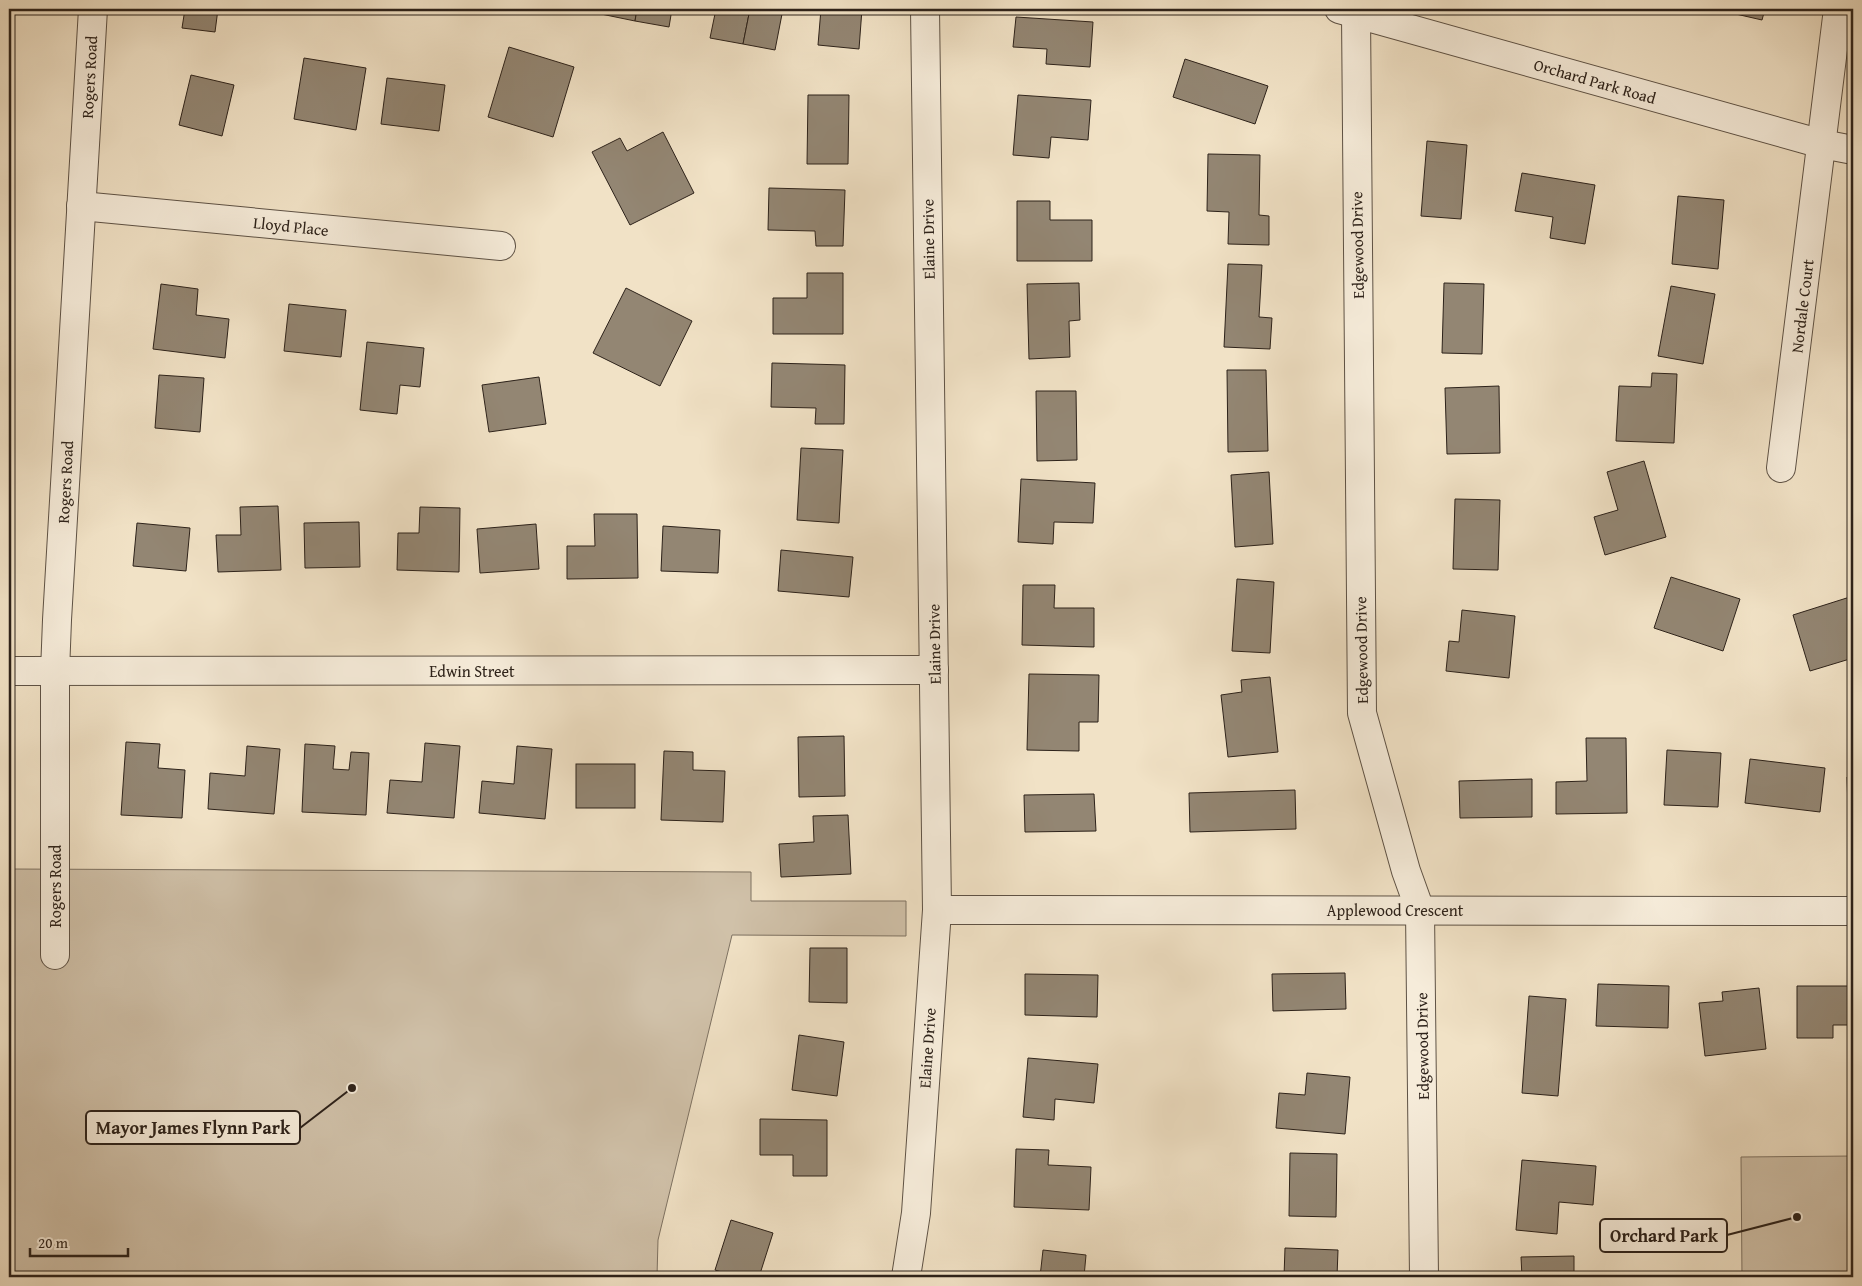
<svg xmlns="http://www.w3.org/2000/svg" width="1862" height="1286" font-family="'Gentium Book Plus',serif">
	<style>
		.green { fill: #d0c1a9; stroke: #7e7262 }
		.building { fill: #938673; stroke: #2d221a }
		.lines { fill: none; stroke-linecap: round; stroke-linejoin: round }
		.minor-casing { stroke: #5e5245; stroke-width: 30 }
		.minor { stroke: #f6ecda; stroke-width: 28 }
		.labels { text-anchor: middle; stroke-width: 4.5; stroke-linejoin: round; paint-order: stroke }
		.street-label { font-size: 16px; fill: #2d221a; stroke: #f6ecda }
		.leader { fill: none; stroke: #2d221a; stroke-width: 2 }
		.callout-dot { fill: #2d221a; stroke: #f6ecda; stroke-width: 2 }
		.callout { fill: #f6ecda; stroke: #2d221a; stroke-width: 2 }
		.callout-label { font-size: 18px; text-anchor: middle; font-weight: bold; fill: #2d221a }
	</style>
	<rect width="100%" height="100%" fill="#f1e2c6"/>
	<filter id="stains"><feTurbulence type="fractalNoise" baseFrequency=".004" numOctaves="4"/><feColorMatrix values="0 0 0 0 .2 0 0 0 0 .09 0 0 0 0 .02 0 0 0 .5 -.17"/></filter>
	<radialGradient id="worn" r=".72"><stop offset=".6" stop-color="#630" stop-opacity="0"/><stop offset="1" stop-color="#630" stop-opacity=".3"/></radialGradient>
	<g class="green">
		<path d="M 9,869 L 751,872 L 751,901 L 906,901 L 906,936 L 732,935 L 658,1240 L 657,1277 L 9,1277 Z"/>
		<path d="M 1853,1156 L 1853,1277 L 1742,1277 L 1741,1157 Z"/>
	</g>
	<g class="building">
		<path d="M 185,9 L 218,9 L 215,32 L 182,28 Z"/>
		<path d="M 226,9 L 250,9 L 250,12 Z"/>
		<path d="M 347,9 L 357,9 L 356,14 L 347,12 Z"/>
		<path d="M 603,9 L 637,9 L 635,21 L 601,14 Z"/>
		<path d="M 637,9 L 672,9 L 669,27 L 635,21 Z"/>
		<path d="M 716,9 L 750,9 L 743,44 L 710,38 Z"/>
		<path d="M 750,9 L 783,9 L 775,50 L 743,44 Z"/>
		<path d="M 821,9 L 862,9 L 859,49 L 818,45 Z"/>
		<path d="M 1714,9 L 1765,9 L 1762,20 Z"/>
		<path d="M 1016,17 L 1093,22 L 1090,67 L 1046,64 L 1047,49 L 1013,47 Z"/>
		<path d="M 509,47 L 574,67 L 553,137 L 488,117 Z"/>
		<path d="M 304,58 L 366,68 L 356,130 L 294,119 Z"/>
		<path d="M 1185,59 L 1268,86 L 1255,124 L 1173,97 Z"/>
		<path d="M 191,75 L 234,85 L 222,136 L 179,125 Z"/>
		<path d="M 387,78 L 445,85 L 439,131 L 381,124 Z"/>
		<path d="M 808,95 L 849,95 L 848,164 L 807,164 Z"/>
		<path d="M 1018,95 L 1091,100 L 1088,140 L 1051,137 L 1049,158 L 1013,155 Z"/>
		<path d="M 663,132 L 694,193 L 630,225 L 592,152 L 620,138 L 627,151 Z"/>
		<path d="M 1427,141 L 1467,145 L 1461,219 L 1421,216 Z"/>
		<path d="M 1208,154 L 1260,155 L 1259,215 L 1269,216 L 1269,245 L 1228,244 L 1229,212 L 1207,211 Z"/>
		<path d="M 1522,173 L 1595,185 L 1585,244 L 1550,238 L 1553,217 L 1515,211 Z"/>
		<path d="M 769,188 L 845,190 L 843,246 L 816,246 L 815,231 L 768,230 Z"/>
		<path d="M 1678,196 L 1724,200 L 1718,269 L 1672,264 Z"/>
		<path d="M 1017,201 L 1050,201 L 1050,220 L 1092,220 L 1092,261 L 1017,261 Z"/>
		<path d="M 1228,264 L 1262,265 L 1259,317 L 1272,318 L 1270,349 L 1224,347 Z"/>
		<path d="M 807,273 L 843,273 L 843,334 L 773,334 L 773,298 L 807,298 Z"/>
		<path d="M 1079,283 L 1080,320 L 1069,321 L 1070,357 L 1029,359 L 1027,284 Z"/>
		<path d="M 1444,283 L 1484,284 L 1482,354 L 1442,353 Z"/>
		<path d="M 161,284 L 198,289 L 196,315 L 229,319 L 225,358 L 153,349 Z"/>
		<path d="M 1671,286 L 1715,294 L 1703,364 L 1658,356 Z"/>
		<path d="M 626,288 L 692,321 L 660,386 L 593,353 Z"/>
		<path d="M 289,304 L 346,310 L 341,357 L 284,351 Z"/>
		<path d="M 367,342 L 424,348 L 420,387 L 400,385 L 397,414 L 360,410 Z"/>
		<path d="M 772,363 L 845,365 L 844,424 L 815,424 L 816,408 L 771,407 Z"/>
		<path d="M 1227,370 L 1266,370 L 1268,451 L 1228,452 Z"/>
		<path d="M 1652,373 L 1677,374 L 1674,443 L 1616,441 L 1619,386 L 1651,387 Z"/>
		<path d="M 159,375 L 204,378 L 200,432 L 155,428 Z"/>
		<path d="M 539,377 L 546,424 L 489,432 L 482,385 Z"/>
		<path d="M 1499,386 L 1500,453 L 1447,454 L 1445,388 Z"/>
		<path d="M 1036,391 L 1076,391 L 1077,460 L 1037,461 Z"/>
		<path d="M 801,448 L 843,450 L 839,523 L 797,520 Z"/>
		<path d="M 1644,461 L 1666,537 L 1605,555 L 1594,517 L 1618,510 L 1607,472 Z"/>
		<path d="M 1269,472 L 1273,544 L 1235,547 L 1231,475 Z"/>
		<path d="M 1021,479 L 1095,483 L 1093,523 L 1054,522 L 1053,544 L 1018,542 Z"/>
		<path d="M 1455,499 L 1500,500 L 1498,570 L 1453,569 Z"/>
		<path d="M 278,506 L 281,570 L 218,572 L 216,535 L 241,535 L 240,507 Z"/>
		<path d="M 420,507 L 460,508 L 459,572 L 397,570 L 398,533 L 419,533 Z"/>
		<path d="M 594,514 L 637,514 L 638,578 L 567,579 L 567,546 L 595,546 Z"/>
		<path d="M 359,522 L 360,567 L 305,568 L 304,523 Z"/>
		<path d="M 137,523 L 190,528 L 186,571 L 133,566 Z"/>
		<path d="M 536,524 L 539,569 L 480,573 L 477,529 Z"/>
		<path d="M 663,526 L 720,530 L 718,573 L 661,571 Z"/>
		<path d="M 781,550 L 853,557 L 849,597 L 778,591 Z"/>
		<path d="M 1671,577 L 1740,599 L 1723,651 L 1654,628 Z"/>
		<path d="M 1237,579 L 1274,582 L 1270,653 L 1232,651 Z"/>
		<path d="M 1023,585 L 1055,585 L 1054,608 L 1094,608 L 1094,647 L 1022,645 Z"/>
		<path d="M 1853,596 L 1853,658 L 1810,671 L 1793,615 Z"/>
		<path d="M 1462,610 L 1515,616 L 1509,678 L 1446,671 L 1449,641 L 1459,642 Z"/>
		<path d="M 1029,674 L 1099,675 L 1098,722 L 1079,722 L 1079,751 L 1027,750 Z"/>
		<path d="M 1270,677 L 1278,752 L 1228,757 L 1221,695 L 1242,692 L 1241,680 Z"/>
		<path d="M 844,736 L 845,796 L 799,797 L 798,737 Z"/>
		<path d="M 1586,738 L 1626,738 L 1627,813 L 1556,814 L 1556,782 L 1587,781 Z"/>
		<path d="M 126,742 L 160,744 L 158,768 L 185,770 L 182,818 L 121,815 Z"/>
		<path d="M 425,743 L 460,746 L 454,818 L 387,813 L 390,780 L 422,782 Z"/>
		<path d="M 305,744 L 335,746 L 333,769 L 349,770 L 351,752 L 369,753 L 366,815 L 302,812 Z"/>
		<path d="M 247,746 L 280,749 L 274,814 L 208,809 L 210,773 L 245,776 Z"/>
		<path d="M 517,746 L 552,749 L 545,819 L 479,813 L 482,781 L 514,784 Z"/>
		<path d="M 1667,750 L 1721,753 L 1718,807 L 1664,805 Z"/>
		<path d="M 664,751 L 693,752 L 693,770 L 725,771 L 723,822 L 661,820 Z"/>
		<path d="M 1750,759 L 1825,768 L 1820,812 L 1745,803 Z"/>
		<rect x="576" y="764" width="59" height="44"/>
		<path d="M 1847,777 L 1853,777 L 1853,810 L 1848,810 Z"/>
		<path d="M 1532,779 L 1532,817 L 1460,818 L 1459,781 Z"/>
		<path d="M 1295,790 L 1296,829 L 1190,832 L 1189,793 Z"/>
		<path d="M 1094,794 L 1096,831 L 1025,832 L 1024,795 Z"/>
		<path d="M 848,815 L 851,874 L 781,877 L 779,844 L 814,842 L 813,816 Z"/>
		<path d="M 810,948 L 847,948 L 847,1003 L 809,1002 Z"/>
		<path d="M 1345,973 L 1346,1009 L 1273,1011 L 1272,974 Z"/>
		<path d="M 1025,974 L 1098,975 L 1097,1017 L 1025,1015 Z"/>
		<path d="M 1598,984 L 1669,986 L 1668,1028 L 1596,1026 Z"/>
		<path d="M 1797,986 L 1853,986 L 1853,1025 L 1833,1025 L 1833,1038 L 1797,1038 Z"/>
		<path d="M 1759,988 L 1766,1049 L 1705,1056 L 1699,1003 L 1723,1001 L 1722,992 Z"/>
		<path d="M 1529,996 L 1566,999 L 1558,1096 L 1522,1093 Z"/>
		<path d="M 799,1035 L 844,1042 L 837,1096 L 792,1090 Z"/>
		<path d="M 1028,1058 L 1098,1064 L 1094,1103 L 1055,1099 L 1054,1120 L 1023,1117 Z"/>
		<path d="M 1307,1073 L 1350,1077 L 1345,1134 L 1276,1128 L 1279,1093 L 1305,1095 Z"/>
		<path d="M 760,1119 L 827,1120 L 827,1176 L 793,1176 L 793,1155 L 760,1155 Z"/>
		<path d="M 1016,1149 L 1049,1150 L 1048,1165 L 1091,1167 L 1089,1210 L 1014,1207 Z"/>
		<path d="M 1290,1153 L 1337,1154 L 1336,1217 L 1289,1216 Z"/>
		<path d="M 1522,1160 L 1596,1166 L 1593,1205 L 1559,1202 L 1557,1234 L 1516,1230 Z"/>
		<path d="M 731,1220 L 773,1233 L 759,1277 L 739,1277 L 715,1270 Z"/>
		<path d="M 1285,1248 L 1338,1250 L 1337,1277 L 1284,1277 Z"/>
		<path d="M 1043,1250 L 1086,1255 L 1084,1277 L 1040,1277 Z"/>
		<path d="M 1574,1256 L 1574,1277 L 1522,1277 L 1521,1257 Z"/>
	</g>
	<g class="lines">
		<g class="minor-casing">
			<g id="minor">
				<path d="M 1339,9 L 1822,144 L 1853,150"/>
				<path d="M 1356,14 L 1362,713 L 1406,871 L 1420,910 L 1424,1277"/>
				<path d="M 81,206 L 501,246"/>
				<path d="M 1781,468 L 1838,9"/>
				<path d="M 9,671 L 934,670"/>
				<path d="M 937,910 L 1853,911"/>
				<path d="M 55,955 L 55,672 L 57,620 L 93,9"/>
				<path d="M 906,1277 L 916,1213 L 937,910 L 925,9"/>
			</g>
		</g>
		<use href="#minor" class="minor"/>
	</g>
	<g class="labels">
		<g class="street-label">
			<text transform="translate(89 77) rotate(-87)" y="6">Rogers Road</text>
			<text transform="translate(1595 81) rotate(16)" y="6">Orchard Park Road</text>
			<text transform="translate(291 226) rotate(6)" y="6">Lloyd Place</text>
			<text transform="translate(928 239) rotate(-91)" y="6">Elaine Drive</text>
			<text transform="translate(1357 245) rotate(-91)" y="6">Edgewood Drive</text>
			<text transform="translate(1802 306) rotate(-83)" y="6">Nordale Court</text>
			<text transform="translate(65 482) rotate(-87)" y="6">Rogers Road</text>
			<text transform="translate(934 644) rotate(-91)" y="6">Elaine Drive</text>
			<text transform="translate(1361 650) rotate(-91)" y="6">Edgewood Drive</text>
			<text x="472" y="677">Edwin Street</text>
			<text transform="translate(55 886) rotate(-90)" y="6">Rogers Road</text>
			<text x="1395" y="916">Applewood Crescent</text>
			<text transform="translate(1422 1046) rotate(-91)" y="6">Edgewood Drive</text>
			<text transform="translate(927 1048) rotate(-86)" y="6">Elaine Drive</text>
		</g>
	</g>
	<path class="leader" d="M352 1088L300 1128M1797 1217L1727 1235"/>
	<g class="callout-dot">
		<circle cx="352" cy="1088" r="5"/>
		<circle cx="1797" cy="1217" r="5"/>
	</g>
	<g class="callout">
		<rect x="86" y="1111" width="214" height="33" rx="5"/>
		<rect x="1600" y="1219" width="127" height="33" rx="5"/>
	</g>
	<g class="callout-label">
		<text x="193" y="1134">Mayor James Flynn Park</text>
		<text x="1664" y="1242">Orchard Park</text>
	</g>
	<rect width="1862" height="1286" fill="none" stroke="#f1e2c6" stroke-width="30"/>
	<rect x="10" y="10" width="1842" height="1266" fill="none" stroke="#2d221a" stroke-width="2.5"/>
	<rect x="15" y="15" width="1832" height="1256" fill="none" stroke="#2d221a"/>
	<path d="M30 1248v8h98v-8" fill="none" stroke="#2d221a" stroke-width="2.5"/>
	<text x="38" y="1248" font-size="15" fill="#2d221a" stroke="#f6ecda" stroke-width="4" paint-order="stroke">20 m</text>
	<rect width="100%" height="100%" filter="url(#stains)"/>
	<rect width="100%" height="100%" fill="url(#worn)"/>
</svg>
